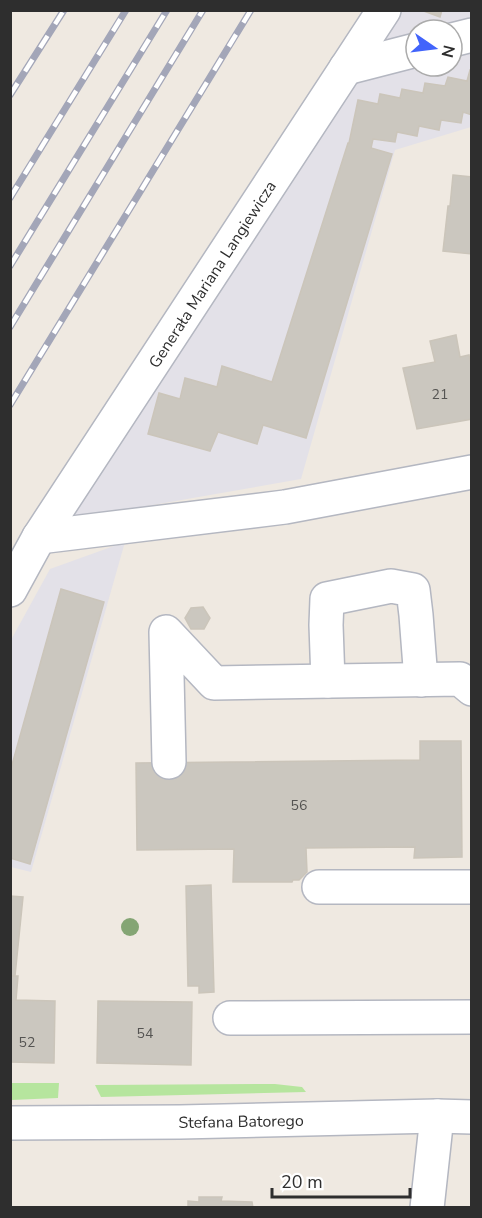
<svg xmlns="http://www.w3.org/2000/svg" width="482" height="1218" font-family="'Nunito Sans',sans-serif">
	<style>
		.industrial { fill: #e3e1e8; fill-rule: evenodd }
		.green { fill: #b6e59e }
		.building { fill: #cbc7bf; stroke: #cbc5ba; stroke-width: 1.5 }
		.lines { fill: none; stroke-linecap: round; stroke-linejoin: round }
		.minor-casing { stroke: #b4b7c1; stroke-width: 36 }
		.minor { stroke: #fff; stroke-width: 33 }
		.rail-casing { stroke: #a3a6b8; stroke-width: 7 }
		.rail { stroke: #fff; stroke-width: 4.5; stroke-dasharray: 14; stroke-linecap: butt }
		.tree { fill: #84a574 }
		.labels { text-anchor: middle; stroke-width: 5; stroke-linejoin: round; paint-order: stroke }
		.number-label { font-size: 14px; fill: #555452 }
		.street-label { font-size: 16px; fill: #2e2e2e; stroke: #fff }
	</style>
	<rect width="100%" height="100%" fill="#efe9e1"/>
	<g class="industrial">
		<path d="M 396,11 L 471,11 L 471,127 L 395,150 L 301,479 L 67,520 ZM 416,30 L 452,30 L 452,66 L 416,66 Z"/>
		<path d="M 125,542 L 31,872 L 11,867 L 11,640 L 50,569 Z"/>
	</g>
	<g class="green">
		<path d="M 10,1083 L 59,1083 L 58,1098 L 11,1100 Z"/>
		<path d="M 275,1084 L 302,1087 L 306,1092 L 101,1097 L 95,1085 Z"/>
	</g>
	<g class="building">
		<path d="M 421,10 L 442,10 L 440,17 Z"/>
		<path d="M 470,70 L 472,71 L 472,115 L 463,112 L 461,123 L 441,120 L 439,130 L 419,126 L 417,136 L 397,132 L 395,142 L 373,139 L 371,148 L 392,154 L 306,438 L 263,425 L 257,444 L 218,432 L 210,451 L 148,434 L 159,393 L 180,399 L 185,378 L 217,387 L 222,366 L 272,382 L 348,143 L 349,143 L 358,100 L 378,104 L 380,94 L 400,98 L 402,89 L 423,93 L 425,83 L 445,86 L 448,77 L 467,81 Z"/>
		<path d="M 453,175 L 472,177 L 472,254 L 443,251 L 448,206 L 450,206 Z"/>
		<path d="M 456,335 L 460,357 L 469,355 L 472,369 L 472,419 L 417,429 L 403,368 L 435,362 L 430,341 Z"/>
		<path d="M 61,589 L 104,602 L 30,864 L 10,858 L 10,772 Z"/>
		<path d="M 203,607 L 210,618 L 204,629 L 191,629 L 185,618 L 191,608 Z"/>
		<path d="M 420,741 L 461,741 L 462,857 L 414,858 L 415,847 L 306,848 L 307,872 L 299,880 L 293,880 L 292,882 L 233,882 L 234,849 L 137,850 L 136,763 L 420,760 Z"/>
		<path d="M 211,885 L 214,992 L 199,993 L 199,986 L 188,986 L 186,886 Z"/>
		<path d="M 10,896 L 23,897 L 15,976 L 10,976 Z"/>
		<path d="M 10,976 L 18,976 L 16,1000 L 55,1001 L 54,1063 L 10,1062 Z"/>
		<path d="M 98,1001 L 192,1002 L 191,1065 L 97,1063 Z"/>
		<path d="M 199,1197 L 222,1197 L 221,1201 L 252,1202 L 253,1208 L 188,1208 L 188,1201 L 199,1202 Z"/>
	</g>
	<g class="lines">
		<g class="minor-casing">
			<g id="minor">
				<path d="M 452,40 L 472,35"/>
				<path d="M 346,68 L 416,50"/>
				<path d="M 39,537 L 285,507 L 472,472"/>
				<path d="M 10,590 L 39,537 L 384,10"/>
				<path d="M 328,681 L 326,625 L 327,599 L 391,586 L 413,590 L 416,615 L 421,680"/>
				<path d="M 169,762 L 166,632 L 214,683 L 460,679 L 472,689"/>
				<path d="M 319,887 L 472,887"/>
				<path d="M 230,1018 L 472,1017"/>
				<path d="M 10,1123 L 180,1122 L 437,1116 L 472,1117"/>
				<path d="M 427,1208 L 437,1116"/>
			</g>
		</g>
		<use href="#minor" class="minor"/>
		<g class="rail-casing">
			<g id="rail">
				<path d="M 10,95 L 64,10"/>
				<path d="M 10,198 L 126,10"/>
				<path d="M 10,266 L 167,10"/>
				<path d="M 10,327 L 203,10"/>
				<path d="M 10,405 L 251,10"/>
			</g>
		</g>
		<use href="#rail" class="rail"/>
	</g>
	<circle class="tree" cx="130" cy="927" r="9"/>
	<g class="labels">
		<g class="number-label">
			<text x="440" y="399">21</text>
			<text x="299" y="810">56</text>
			<text x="145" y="1038">54</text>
			<text x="27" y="1047">52</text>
		</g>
		<g class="street-label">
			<text transform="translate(212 274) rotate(-57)" y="6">Generała Mariana Langiewicza</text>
			<text transform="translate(241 1121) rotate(-1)" y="6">Stefana Batorego</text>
		</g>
	</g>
	<rect width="482" height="1218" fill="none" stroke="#2e2e2e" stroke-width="24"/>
	<g transform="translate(434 48) rotate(104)"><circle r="28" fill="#ffffff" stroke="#ababab" stroke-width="1.5"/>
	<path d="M0-4.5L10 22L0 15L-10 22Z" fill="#4264fb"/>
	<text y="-9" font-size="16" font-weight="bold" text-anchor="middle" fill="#2e2e2e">N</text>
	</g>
	<path d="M272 1188v9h138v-9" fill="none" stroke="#2e2e2e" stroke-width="3"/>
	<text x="281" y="1188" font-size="18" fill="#2e2e2e" stroke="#ffffff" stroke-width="4.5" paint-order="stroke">20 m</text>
</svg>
